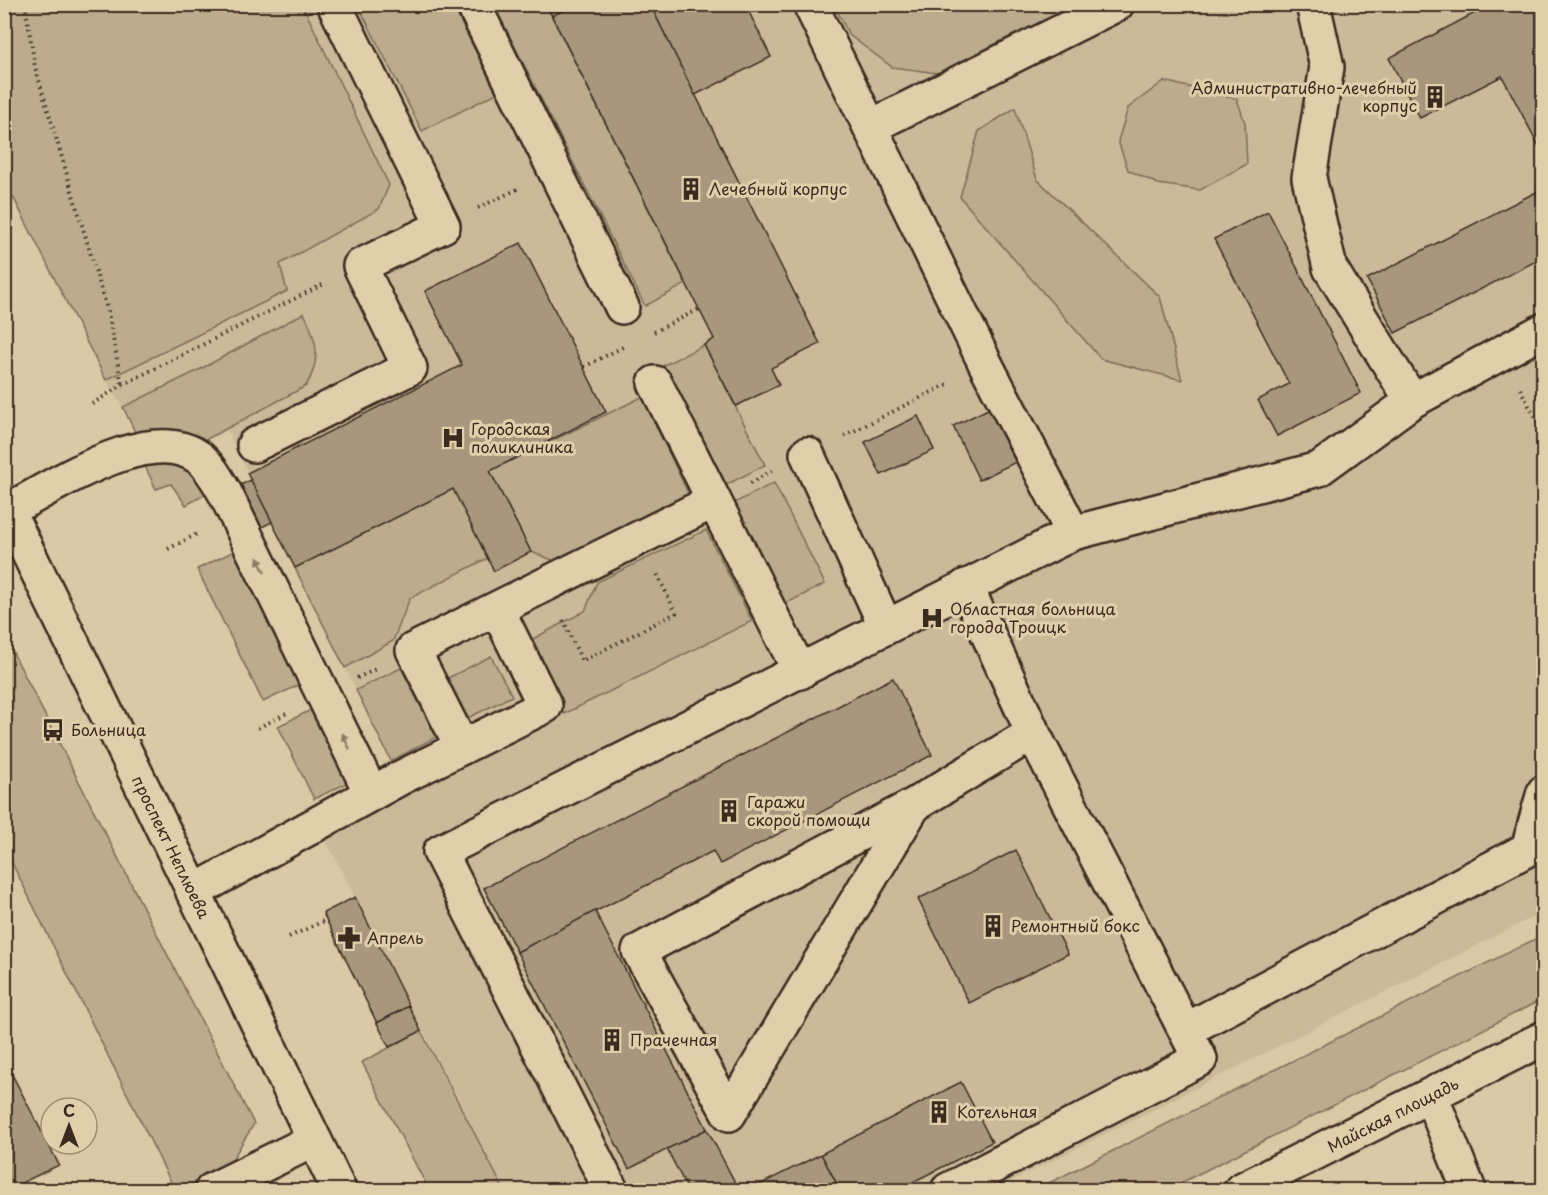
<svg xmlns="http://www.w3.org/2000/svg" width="1548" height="1195" font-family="'Playpen Sans',sans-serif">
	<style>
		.built { fill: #cbb99a }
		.green { fill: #bdab8d; stroke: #7c6a56; stroke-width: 1.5 }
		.building { fill: #a9977d; stroke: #3b2a1e; stroke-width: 1.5 }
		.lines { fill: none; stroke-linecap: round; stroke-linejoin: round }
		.minor-casing { stroke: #3b2a1e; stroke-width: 38 }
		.path { stroke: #3b2a1e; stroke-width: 4; stroke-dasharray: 1.5 4.5; stroke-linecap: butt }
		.minor { stroke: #e1cfac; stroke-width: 33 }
		.oneway { fill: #8e7c65 }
		.labels { text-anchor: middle; stroke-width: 6; stroke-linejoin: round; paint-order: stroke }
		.poi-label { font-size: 16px; fill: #3b2a1e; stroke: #e1cfac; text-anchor: start }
		.street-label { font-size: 16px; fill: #3b2a1e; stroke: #e1cfac }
	</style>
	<rect width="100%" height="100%" fill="#dac8a6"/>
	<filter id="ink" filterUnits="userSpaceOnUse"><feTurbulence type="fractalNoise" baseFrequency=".0167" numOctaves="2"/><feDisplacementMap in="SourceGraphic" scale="12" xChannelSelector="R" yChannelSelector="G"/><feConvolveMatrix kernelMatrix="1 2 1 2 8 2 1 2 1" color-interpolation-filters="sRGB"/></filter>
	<g filter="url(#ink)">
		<path class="built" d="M 5,5 L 1543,5 L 1543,912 L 994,1190 L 504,1190 L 325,838 L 407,792 L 198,372 L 123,407 L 112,391 L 5,181 Z"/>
		<g class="green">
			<path d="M 302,4 L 389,185 L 379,209 L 280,264 L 287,291 L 106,380 L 5,181 L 5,5 Z"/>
			<path d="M 358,5 L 452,5 L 497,93 L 422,131 Z"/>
			<path d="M 494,5 L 546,5 L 686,284 L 645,306 Z"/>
			<path d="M 834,5 L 1079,5 L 945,74 L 892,67 L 849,35 Z"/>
			<path d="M 1164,81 L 1237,99 L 1245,123 L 1247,164 L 1200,190 L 1158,184 L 1128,170 L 1118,141 L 1128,108 Z"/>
			<path d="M 1015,108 L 1037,179 L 1160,297 L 1182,380 L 1101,359 L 960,197 L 979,131 Z"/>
			<path d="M 304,313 C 317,340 322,359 306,386 L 196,445 L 138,438 L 123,407 L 197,371 Z"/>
			<path d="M 704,345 L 765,465 L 724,486 L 664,365 Z"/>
			<path d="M 642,397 L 690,497 L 555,561 L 531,552 L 490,471 Z"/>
			<path d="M 142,460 L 186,465 L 208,493 L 186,505 L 171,484 L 156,489 Z"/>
			<path d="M 774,483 L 825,584 L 783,605 L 732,504 Z"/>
			<path d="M 453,489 L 488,558 L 410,598 L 393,641 L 345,668 L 295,568 Z"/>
			<path d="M 706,530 L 752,621 L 564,714 L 529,641 L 585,611 L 597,582 Z"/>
			<path d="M 234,551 L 301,684 L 263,702 L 197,569 Z"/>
			<path d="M 4,635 L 254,1124 L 227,1168 L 181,1190 L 175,1190 L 5,849 Z"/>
			<path d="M 491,656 L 512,696 L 468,718 L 448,678 Z"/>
			<path d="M 401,668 L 436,737 L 391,761 L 356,690 Z"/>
			<path d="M 313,709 L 349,782 L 314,799 L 278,726 Z"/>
			<path d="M 1543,935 L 1543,999 L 1167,1190 L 1035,1190 Z"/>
			<path d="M 421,1031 L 504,1190 L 429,1190 L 362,1062 Z"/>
		</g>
		<g class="building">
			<path d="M 546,4 L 576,4 L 552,16 Z"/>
			<path d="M 576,4 L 650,4 L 820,344 L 771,368 L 779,385 L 736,406 L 704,345 L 714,339 L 552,16 Z"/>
			<path d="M 650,4 L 745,4 L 771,57 L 695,95 Z"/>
			<path d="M 1492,4 L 1544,4 L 1544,156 L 1502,76 L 1420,118 L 1389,58 Z"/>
			<path d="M 1544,188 L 1544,257 L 1395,333 L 1367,279 Z"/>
			<path d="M 1268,211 L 1361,393 L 1277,436 L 1258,400 L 1289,384 L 1214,239 Z"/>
			<path d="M 521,243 L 606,412 L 490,471 L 531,552 L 494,571 L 453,489 L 295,568 L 247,473 L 462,365 L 425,291 Z"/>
			<path d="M 990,408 L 1016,462 L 979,480 L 953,426 Z"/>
			<path d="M 918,416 L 934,450 L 881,475 L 865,442 Z"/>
			<path d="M 251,480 L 272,522 L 240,538 L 219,495 Z"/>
			<path d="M 893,678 L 932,755 L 720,864 L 713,851 L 517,952 L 484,888 Z"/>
			<path d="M 1016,850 L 1068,954 L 969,1003 L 918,899 Z"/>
			<path d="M 355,897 L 409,1006 L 377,1023 L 323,913 Z"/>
			<path d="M 595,911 L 707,1129 L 629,1169 L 517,952 Z"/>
			<path d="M 409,1006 L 421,1031 L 389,1047 L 377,1023 Z"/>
			<path d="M 4,1059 L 59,1165 L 7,1190 L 4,1190 Z"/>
			<path d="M 961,1082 L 992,1142 L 897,1190 L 840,1190 L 821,1154 Z"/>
			<path d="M 707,1129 L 739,1190 L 688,1190 L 667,1149 Z"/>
			<path d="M 821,1154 L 840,1190 L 749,1190 Z"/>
		</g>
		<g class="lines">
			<g class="minor-casing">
				<g id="minor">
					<path d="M 473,4 L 622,307"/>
					<path d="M 810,4 L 870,127 L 1117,4"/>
					<path d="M 1313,4 L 1327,67 L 1309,178 L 1330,268 L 1412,401"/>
					<path d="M 870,127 L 986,365 L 1073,533"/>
					<path d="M 655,383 L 800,672"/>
					<path d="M 254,445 L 410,368 L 360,266 L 443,226 L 334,4"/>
					<path d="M 807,454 L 886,627"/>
					<path d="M 4,503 L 339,1190"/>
					<path d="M 8,510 C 54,487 152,419 201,459 C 211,468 218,481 225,493 L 371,793"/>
					<path d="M 462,747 L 413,650 L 714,501"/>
					<path d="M 914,805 L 729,1114 L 639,951 L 914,805 L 1033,733 L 966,586"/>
					<path d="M 193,892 L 400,778 L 545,706 L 497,609"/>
					<path d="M 1186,1030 L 1528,849 L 1544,792"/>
					<path d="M 1431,1096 L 1469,1190"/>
					<path d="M 212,1190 L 314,1140"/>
					<path d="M 611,1190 L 440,852 L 1073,533 L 1319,469 L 1412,401 L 1544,330"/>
					<path d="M 948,1190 L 1200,1059 L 1033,733"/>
					<path d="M 1241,1190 L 1544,1038"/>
				</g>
			</g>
			<g class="path">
				<path d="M 25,4 L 35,67 L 108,312 L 122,385"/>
				<path d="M 478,208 L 520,188"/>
				<path d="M 654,332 L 699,309"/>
				<path d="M 584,367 L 623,347"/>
				<path d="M 1520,389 L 1544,434"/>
				<path d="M 92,404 L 122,385 L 324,284"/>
				<path d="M 844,436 L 950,383"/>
				<path d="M 750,483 L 772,471"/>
				<path d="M 168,549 L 199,533"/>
				<path d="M 563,620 L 582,661 L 676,613 L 657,574"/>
				<path d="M 357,678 L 378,668"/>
				<path d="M 258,728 L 289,712"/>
				<path d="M 289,937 L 326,920"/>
			</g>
			<use href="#minor" class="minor"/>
		</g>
		<defs><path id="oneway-solid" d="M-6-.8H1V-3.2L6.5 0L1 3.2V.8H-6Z" transform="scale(1.5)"/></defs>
		<g class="oneway">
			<use href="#oneway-solid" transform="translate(261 565) rotate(-116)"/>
			<use href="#oneway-solid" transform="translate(346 741) rotate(-115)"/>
		</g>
	</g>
	<defs>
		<g id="building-bare" transform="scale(1.8)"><path d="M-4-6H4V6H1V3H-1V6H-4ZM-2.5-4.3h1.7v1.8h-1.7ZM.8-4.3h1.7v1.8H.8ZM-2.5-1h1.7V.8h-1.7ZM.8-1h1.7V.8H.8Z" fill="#3b2a1e" stroke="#e1cfac" stroke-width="2.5" paint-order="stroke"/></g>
		<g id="hospital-bare" transform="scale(1.8)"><path d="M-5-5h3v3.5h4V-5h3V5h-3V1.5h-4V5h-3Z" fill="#3b2a1e" stroke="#e1cfac" stroke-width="2.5" paint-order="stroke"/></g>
		<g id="bus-bare" transform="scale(1.8)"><path d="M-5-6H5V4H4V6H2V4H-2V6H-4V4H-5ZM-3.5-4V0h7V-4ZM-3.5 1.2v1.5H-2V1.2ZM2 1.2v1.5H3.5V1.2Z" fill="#3b2a1e" stroke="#e1cfac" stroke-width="2.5" paint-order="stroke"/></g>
		<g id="pharmacy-bare" transform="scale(1.8)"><path d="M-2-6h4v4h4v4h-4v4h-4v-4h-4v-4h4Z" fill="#3b2a1e" stroke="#e1cfac" stroke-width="2.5" paint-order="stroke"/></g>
	</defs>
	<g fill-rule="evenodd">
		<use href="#building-bare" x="1435" y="97"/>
		<use href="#building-bare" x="691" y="189"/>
		<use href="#hospital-bare" x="453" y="438"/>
		<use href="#hospital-bare" x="932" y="618"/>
		<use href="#bus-bare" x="53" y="730"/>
		<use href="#building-bare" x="729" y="811"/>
		<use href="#building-bare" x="993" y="926"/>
		<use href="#pharmacy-bare" x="349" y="938"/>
		<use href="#building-bare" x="612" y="1040"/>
		<use href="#building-bare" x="939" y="1112"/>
	</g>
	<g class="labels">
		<g class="poi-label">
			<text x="1417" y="94" text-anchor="end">Административно-лечебный<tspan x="1417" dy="18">корпус</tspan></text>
			<text x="709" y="195">Лечебный корпус</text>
			<text x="471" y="435">Городская<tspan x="471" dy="18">поликлиника</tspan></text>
			<text x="950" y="615">Областная больница<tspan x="950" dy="18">города Троицк</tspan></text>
			<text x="71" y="736">Больница</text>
			<text x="747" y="808">Гаражи<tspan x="747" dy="18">скорой помощи</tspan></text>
			<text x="1011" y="932">Ремонтный бокс</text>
			<text x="367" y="944">Апрель</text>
			<text x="630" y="1046">Прачечная</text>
			<text x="957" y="1118">Котельная</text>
		</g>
		<g class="street-label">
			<text transform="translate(171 847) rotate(64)" y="6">проспект Неплюева</text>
			<text transform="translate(1393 1115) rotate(-27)" y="6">Майская площадь</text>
		</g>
	</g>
	<rect width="1548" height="1195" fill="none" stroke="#e1cfac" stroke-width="24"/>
	<rect x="12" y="12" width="1524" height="1171" fill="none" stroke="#3b2a1e" stroke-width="2" filter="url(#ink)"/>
	<g transform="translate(69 1126)"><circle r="28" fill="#e1cfac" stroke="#9f8d73" stroke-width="1.5"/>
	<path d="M0-4.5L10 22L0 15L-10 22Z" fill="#3b2a1e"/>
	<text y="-9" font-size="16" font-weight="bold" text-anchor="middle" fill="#3b2a1e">С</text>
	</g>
</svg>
